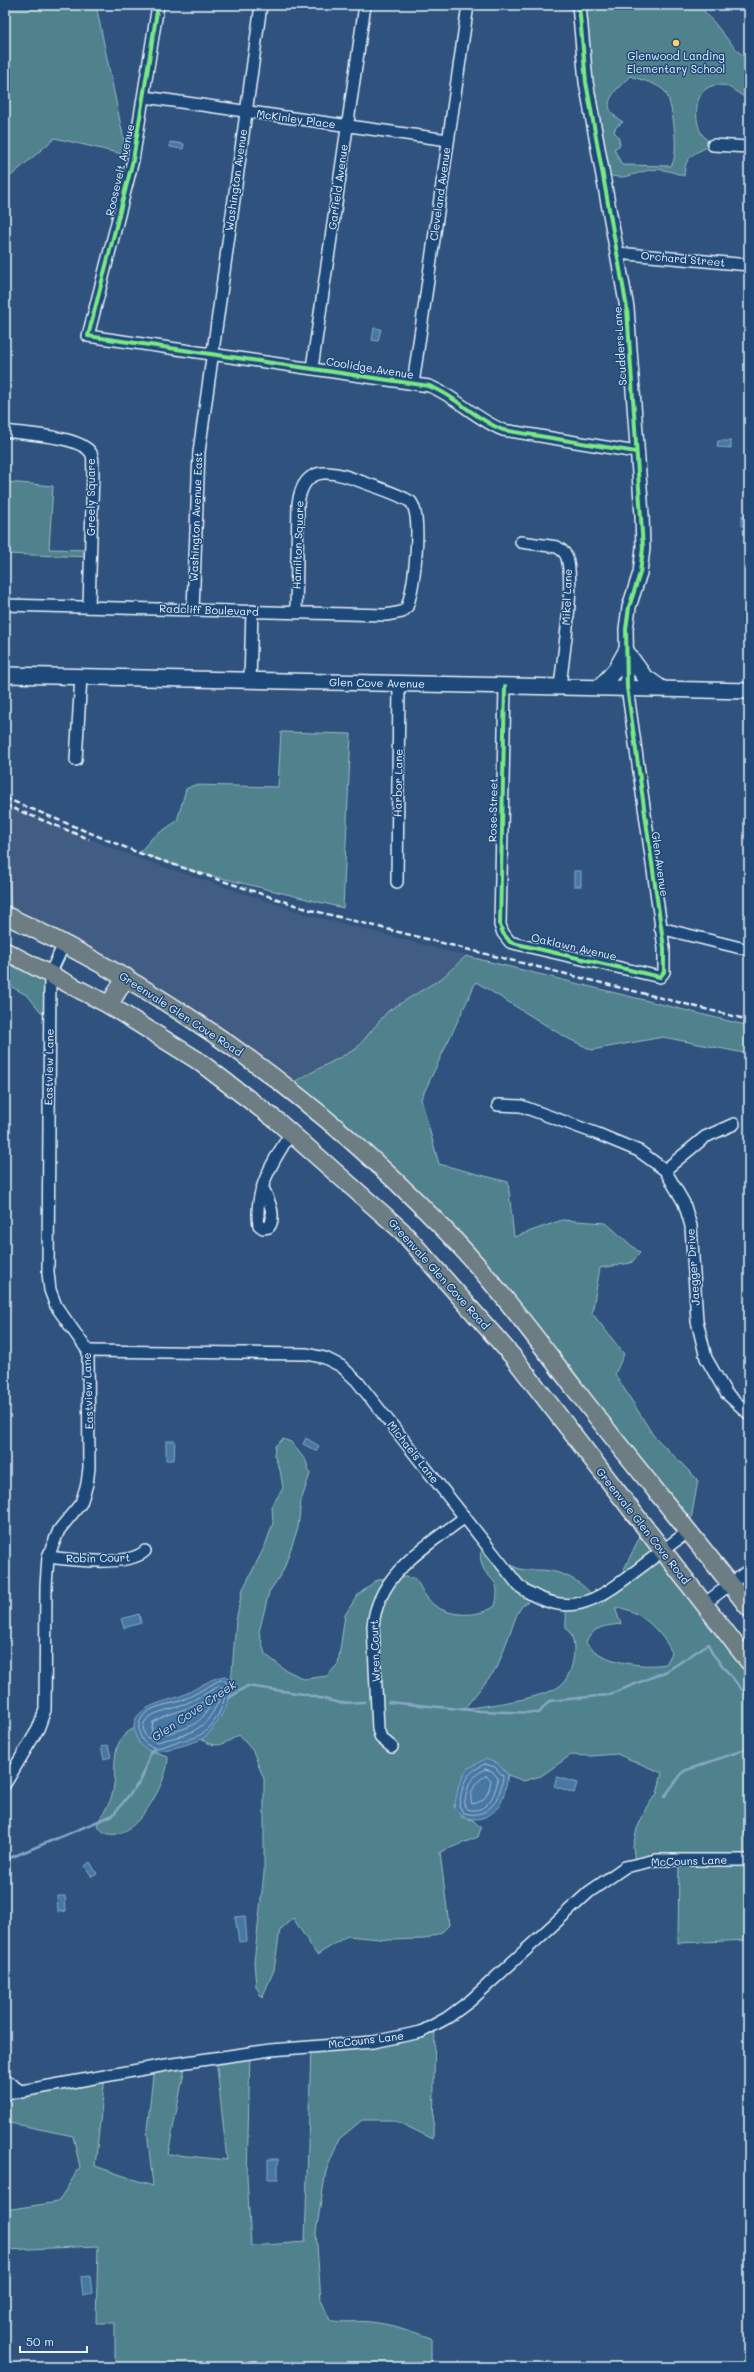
<svg xmlns="http://www.w3.org/2000/svg" width="754" height="2372" font-family="Mali,sans-serif">
	<style>
		.built { fill: #425d83 }
		.green { fill: #50828d; stroke: #9cbac2; fill-rule: evenodd }
		.water { fill: #4677a3; stroke: #87a8c5 }
		.lines { fill: none; stroke-linecap: round; stroke-linejoin: round }
		.shore { stroke: #a7c0d6; stroke-width: 1 }
		.stream { stroke: #87a8c5; stroke-width: 2.5 }
		.minor-casing { stroke: #e8f1f8; stroke-width: 14 }
		.tertiary-casing { stroke: #e8f1f8; stroke-width: 16 }
		.secondary-casing { stroke: #e8f1f8; stroke-width: 18 }
		.primary-casing { stroke: #e8f1f8; stroke-width: 20 }
		.minor { stroke: #1f4a7a; stroke-width: 11 }
		.tertiary { stroke: #1f4a7a; stroke-width: 13 }
		.secondary { stroke: #1f4a7a; stroke-width: 15 }
		.primary { stroke: #6d7d84; stroke-width: 17 }
		.rail { stroke: #e8f1f8; stroke-width: 2.5; stroke-dasharray: 6 3; stroke-linecap: butt }
		.cycleway-casing { stroke: #1f4a7a; stroke-width: 6 }
		.cycleway { stroke: #7ce984; stroke-width: 4 }
		.poi-dot { fill: #ffd166; stroke: #1f4a7a; stroke-width: 1.5 }
		.labels { text-anchor: middle; stroke-width: 3; stroke-linejoin: round; paint-order: stroke }
		.poi-label { font-size: 11px; fill: #e8f1f8; stroke: #1f4a7a }
		.street-label { font-size: 11px; fill: #e8f1f8; stroke: #1f4a7a }
		.water-label { font-size: 12px; font-style: italic; fill: #d0dfeb; stroke: #1f4a7a }
	</style>
	<rect width="100%" height="100%" fill="#2f537e"/>
	<filter id="ink" filterUnits="userSpaceOnUse"><feTurbulence type="fractalNoise" baseFrequency=".025" numOctaves="2"/><feDisplacementMap in="SourceGraphic" scale="8" xChannelSelector="R" yChannelSelector="G"/><feConvolveMatrix kernelMatrix="1 2 1 2 8 2 1 2 1" color-interpolation-filters="sRGB"/></filter>
	<g filter="url(#ink)">
		<path class="built" d="M 5,805 L 137,858 L 305,914 L 466,956 L 442,978 L 388,1011 L 356,1049 L 286,1086 L 11,917 Z"/>
		<g class="green">
			<path d="M 5,5 L 96,5 L 127,155 L 55,138 L 5,181 Z"/>
			<path d="M 584,5 L 698,5 C 718,24 727,43 749,61 L 749,98 C 739,97 731,84 719,85 C 694,85 693,116 701,133 C 704,137 708,141 711,145 C 694,154 685,155 684,176 C 673,172 662,168 650,170 C 637,172 621,182 608,174 L 590,75 ZM 630,76 C 640,80 659,83 666,93 C 673,106 680,155 671,166 L 622,165 L 614,149 L 620,145 L 618,136 L 614,132 L 616,127 L 623,122 C 596,106 614,92 630,76 Z"/>
			<path d="M 7,482 L 53,486 L 49,549 L 90,550 L 90,557 L 5,554 Z"/>
			<path d="M 281,732 L 351,734 L 343,908 L 193,871 L 139,853 L 152,838 L 177,821 L 186,789 L 194,785 L 278,787 Z"/>
			<path d="M 5,805 L 11,917 L 5,914 Z"/>
			<path d="M 5,951 L 50,974 L 50,1023 L 28,996 L 5,983 Z"/>
			<path d="M 466,956 L 749,1026 L 749,1054 L 663,1037 L 592,1050 L 565,1037 L 476,982 L 421,1099 L 439,1164 L 508,1182 L 514,1237 L 562,1220 L 606,1223 L 640,1253 L 631,1263 L 600,1268 L 592,1313 L 624,1354 L 615,1374 L 653,1435 L 698,1480 L 689,1531 L 477,1265 L 286,1086 L 356,1049 L 388,1011 L 442,978 Z"/>
			<path d="M 283,1439 L 291,1442 L 306,1461 L 310,1474 L 301,1501 L 298,1528 L 283,1571 L 269,1592 L 259,1632 L 265,1654 L 284,1669 L 304,1679 L 327,1676 L 338,1664 L 345,1615 L 357,1596 L 375,1581 L 393,1576 L 414,1578 C 420,1584 422,1592 428,1599 C 442,1617 477,1619 495,1606 C 503,1574 485,1583 481,1561 C 479,1555 483,1547 484,1542 C 494,1550 503,1561 515,1567 C 523,1571 531,1570 539,1570 C 565,1570 588,1585 600,1606 L 611,1596 L 644,1528 L 749,1662 L 749,1940 L 678,1943 L 679,1860 L 635,1864 L 633,1846 L 637,1829 L 647,1806 L 657,1794 L 662,1773 L 617,1754 L 591,1756 L 571,1755 L 541,1776 L 524,1781 L 508,1775 L 497,1763 L 461,1817 L 473,1820 L 481,1828 L 478,1837 L 440,1852 L 449,1925 L 442,1932 L 425,1939 L 390,1940 L 347,1936 L 317,1955 L 293,1918 L 280,1930 L 274,1970 L 262,1998 L 256,1986 L 254,1962 L 264,1873 L 264,1779 L 253,1751 L 239,1735 C 223,1744 218,1750 201,1739 L 211,1731 L 230,1697 L 236,1621 L 242,1591 L 265,1546 L 273,1523 L 272,1506 L 283,1488 L 280,1470 L 274,1455 L 275,1446 ZM 539,1593 C 554,1593 565,1599 566,1614 C 567,1618 565,1623 566,1627 C 567,1630 571,1633 572,1637 C 577,1652 572,1675 561,1685 C 545,1699 487,1705 464,1709 L 497,1668 L 517,1614 L 522,1606 ZM 615,1608 C 637,1606 664,1634 672,1653 L 666,1664 C 642,1668 602,1663 586,1643 C 593,1626 605,1626 621,1624 Z"/>
			<path d="M 135,1728 L 139,1743 L 151,1751 L 168,1756 C 170,1781 126,1860 97,1826 C 100,1815 110,1806 112,1795 C 119,1771 106,1741 135,1728 Z"/>
			<path d="M 435,2025 L 433,2139 L 394,2120 L 362,2120 L 339,2139 L 326,2171 L 316,2232 L 321,2300 L 330,2320 C 344,2324 356,2320 370,2322 C 392,2324 411,2331 431,2338 L 431,2367 L 115,2367 L 115,2323 L 96,2323 L 98,2246 L 5,2250 L 5,2210 L 58,2202 L 80,2167 L 73,2136 L 5,2122 L 5,2094 L 105,2077 L 95,2166 L 153,2186 L 147,2130 L 154,2067 L 186,2062 L 168,2154 L 227,2160 L 216,2058 L 250,2053 L 247,2176 L 251,2246 L 305,2242 L 311,2047 L 373,2042 Z"/>
		</g>
		<g class="water">
			<path d="M 170,142 L 184,144 L 183,149 L 170,147 Z"/>
			<path d="M 374,328 L 381,329 L 378,341 L 372,340 Z"/>
			<path d="M 718,441 L 731,441 L 731,448 L 717,447 Z"/>
			<path d="M 742,515 L 749,516 L 749,527 L 742,526 Z"/>
			<rect x="574" y="871" width="7" height="15"/>
			<path d="M 306,1438 L 319,1446 L 316,1451 L 303,1444 Z"/>
			<path d="M 166,1441 L 175,1441 L 174,1460 L 166,1460 Z"/>
			<path d="M 139,1614 L 141,1623 L 124,1628 L 121,1619 Z"/>
			<path d="M 225,1676 L 230,1679 C 235,1693 225,1709 218,1721 C 213,1728 209,1735 202,1739 C 193,1743 160,1753 151,1751 C 144,1749 139,1744 136,1737 C 125,1709 160,1703 178,1697 C 194,1692 208,1678 225,1676 Z"/>
			<path d="M 108,1745 L 111,1757 L 104,1759 L 101,1747 Z"/>
			<path d="M 485,1759 L 497,1763 L 508,1775 C 506,1785 505,1797 499,1806 C 487,1822 466,1824 454,1808 L 459,1784 L 467,1769 Z"/>
			<path d="M 557,1777 L 577,1783 L 574,1793 L 554,1786 Z"/>
			<path d="M 90,1862 L 97,1874 L 92,1877 L 85,1866 Z"/>
			<path d="M 57,1896 L 65,1896 L 66,1911 L 58,1912 Z"/>
			<path d="M 245,1916 L 247,1941 L 239,1942 L 235,1917 Z"/>
			<rect x="268" y="2159" width="10" height="20"/>
			<path d="M 90,2276 L 92,2293 L 83,2295 L 81,2277 Z"/>
		</g>
		<g class="lines">
			<g class="shore">
				<path d="M 224,1680 L 227,1683 C 226,1700 217,1726 200,1735 C 193,1739 184,1740 176,1742 C 169,1744 160,1749 153,1747 C 138,1744 134,1722 146,1713 C 156,1705 168,1705 180,1701 C 193,1696 205,1688 218,1681 Z"/>
				<path d="M 219,1686 L 222,1687 C 222,1695 219,1701 215,1708 C 202,1734 183,1735 157,1742 L 146,1737 C 133,1713 169,1711 183,1705 C 196,1699 207,1693 219,1686 Z"/>
				<path d="M 209,1699 L 212,1701 C 201,1729 182,1729 157,1736 L 151,1734 L 153,1722 C 170,1712 191,1709 209,1699 Z"/>
				<path d="M 485,1764 L 495,1767 L 503,1776 C 501,1798 489,1820 464,1813 L 459,1806 C 463,1784 463,1774 485,1764 Z"/>
				<path d="M 485,1769 L 492,1771 L 498,1778 C 496,1794 487,1815 467,1809 L 464,1805 C 468,1787 468,1778 485,1769 Z"/>
				<path d="M 486,1776 L 491,1780 C 489,1793 486,1802 472,1804 C 468,1793 476,1780 486,1776 Z"/>
			</g>
			<g class="stream">
				<path d="M 229,1698 L 247,1686 L 303,1694 L 340,1703 L 365,1702"/>
				<path d="M 388,1702 L 480,1711 L 539,1713 L 549,1701 L 608,1695 L 667,1671 L 708,1644 L 712,1653 L 749,1698"/>
				<path d="M 664,1797 L 684,1771 L 749,1748"/>
				<path d="M 5,1860 L 113,1815 L 141,1780 L 151,1751 L 154,1749"/>
			</g>
			<g class="minor-casing">
				<g id="minor">
					<path d="M 158,5 L 133,160 L 88,336 L 429,386 C 456,396 475,419 503,430 L 636,452"/>
					<path d="M 145,97 L 448,140"/>
					<path d="M 713,145 L 749,147"/>
					<path d="M 617,253 L 749,265"/>
					<path d="M 312,368 L 365,5"/>
					<path d="M 413,384 L 468,5"/>
					<path d="M 5,431 C 25,434 80,436 91,453 C 94,458 92,466 93,471 L 89,607"/>
					<path d="M 521,542 L 557,547 C 562,550 566,553 567,558 C 575,586 563,656 560,687"/>
					<path d="M 5,605 L 386,615 L 402,612 L 407,607 C 414,587 423,518 411,502 C 398,494 382,489 368,484 C 338,473 304,459 298,504 L 296,612"/>
					<path d="M 193,610 L 199,452 L 261,5"/>
					<path d="M 250,681 L 252,611"/>
					<path d="M 505,686 L 500,925 L 503,933 L 510,942 L 517,944 L 660,977 L 664,972 L 664,948 L 627,687"/>
					<path d="M 76,760 L 81,677"/>
					<path d="M 397,882 L 399,684"/>
					<path d="M 660,928 L 749,950"/>
					<path d="M 498,1105 L 521,1106 L 598,1134 L 639,1151 L 665,1170 L 684,1203 L 691,1226 L 697,1321 L 706,1358 L 726,1393 L 749,1414"/>
					<path d="M 665,1170 L 705,1137 L 734,1124"/>
					<path d="M 263,1188 C 268,1199 277,1216 269,1227 L 263,1228 L 259,1225 C 253,1192 274,1159 291,1133"/>
					<path d="M 88,1351 L 307,1354 L 325,1358 L 341,1366 L 357,1381 L 519,1586 C 567,1621 596,1602 637,1570 C 654,1557 671,1544 689,1531"/>
					<path d="M 48,1557 C 71,1560 128,1567 145,1551"/>
					<path d="M 704,1604 L 749,1570"/>
					<path d="M 392,1747 L 381,1738 L 378,1729 L 373,1626 C 378,1573 426,1547 465,1517"/>
					<path d="M 5,1784 L 38,1729 L 45,1710 L 46,1586 L 48,1557 L 59,1530 L 81,1503 L 87,1484 L 89,1468 L 88,1351 L 56,1306 L 50,1290 L 48,1273 L 50,974 L 64,944"/>
					<path d="M 5,2080 L 22,2092"/>
					<path d="M 5,2094 L 166,2065 L 271,2050 L 373,2042 L 421,2032 L 447,2018 L 470,2001 L 589,1892 L 625,1867 L 656,1860 L 749,1860"/>
				</g>
			</g>
			<g class="tertiary-casing">
				<path id="tertiary" d="M 579,5 L 586,82 L 627,308 L 642,515 L 643,548 L 640,573 L 629,607 L 626,629 L 627,687"/>
			</g>
			<g class="secondary-casing">
				<g id="secondary">
					<path d="M 5,675 L 749,691"/>
					<path d="M 600,687 L 616,669 L 626,651 L 644,676 L 661,688"/>
				</g>
			</g>
			<g class="primary-casing">
				<g id="primary">
					<path d="M 5,915 C 168,991 315,1096 440,1225 C 490,1276 532,1333 575,1389 C 632,1463 692,1534 749,1608"/>
					<path d="M 5,951 L 109,1005 L 197,1060 L 276,1120 L 402,1231 L 514,1358 L 749,1662"/>
					<path d="M 109,1005 L 126,977"/>
				</g>
			</g>
			<use href="#minor" class="minor"/>
			<use href="#tertiary" class="tertiary"/>
			<use href="#secondary" class="secondary"/>
			<use href="#primary" class="primary"/>
			<g class="rail">
				<path d="M 5,798 L 139,853 L 307,909 L 749,1020"/>
				<path d="M 5,805 L 89,839"/>
			</g>
			<g class="cycleway-casing">
				<g id="cycleway">
					<path d="M 158,5 L 133,160 L 88,336 L 429,386 C 456,396 475,419 503,430 L 636,452"/>
					<path d="M 505,686 L 500,925 L 503,933 L 510,942 L 517,944 L 660,977 L 664,972 L 664,948 L 627,687 L 626,629 L 629,607 L 640,573 L 643,548 L 627,308 L 586,82 L 579,5"/>
				</g>
			</g>
			<use href="#cycleway" class="cycleway"/>
		</g>
	</g>
	<circle class="poi-dot" cx="676" cy="43" r="4"/>
	<g class="labels">
		<g class="poi-label">
			<text x="676" y="60">Glenwood Landing<tspan x="676" dy="13">Elementary School</tspan></text>
		</g>
		<g class="street-label">
			<text transform="translate(296 119) rotate(8)" y="4">McKinley Place</text>
			<text transform="translate(120 170) rotate(-77)" y="4">Roosevelt Avenue</text>
			<text transform="translate(236 180) rotate(-82)" y="4">Washington Avenue</text>
			<text transform="translate(338 187) rotate(-82)" y="4">Garfield Avenue</text>
			<text transform="translate(440 194) rotate(-82)" y="4">Cleveland Avenue</text>
			<text transform="translate(683 259) rotate(5)" y="4">Orchard Street</text>
			<text transform="translate(620 346) rotate(-94)" y="4">Scudders Lane</text>
			<text transform="translate(370 368) rotate(9)" y="4">Coolidge Avenue</text>
			<text transform="translate(91 497) rotate(-90)" y="4">Greely Square</text>
			<text transform="translate(196 517) rotate(-88)" y="4">Washington Avenue East</text>
			<text transform="translate(298 545) rotate(-88)" y="4">Hamilton Square</text>
			<text transform="translate(567 597) rotate(-88)" y="4">Mikel Lane</text>
			<text transform="translate(209 610) rotate(2)" y="4">Radcliff Boulevard</text>
			<text transform="translate(377 683) rotate(1)" y="4">Glen Cove Avenue</text>
			<text transform="translate(398 783) rotate(-89)" y="4">Harbor Lane</text>
			<text transform="translate(493 810) rotate(-89)" y="4">Rose Street</text>
			<text transform="translate(660 864) rotate(82)" y="4">Glen Avenue</text>
			<text transform="translate(574 947) rotate(13)" y="4">Oaklawn Avenue</text>
			<text transform="translate(181 1014) rotate(33)" y="4">Greenvale Glen Cove Road</text>
			<text transform="translate(49 1067) rotate(-89)" y="4">Eastview Lane</text>
			<text transform="translate(693 1267) rotate(-94)" y="4">Jaegger Drive</text>
			<text transform="translate(439 1274) rotate(48)" y="4">Greenvale Glen Cove Road</text>
			<text transform="translate(88 1391) rotate(-92)" y="4">Eastview Lane</text>
			<text transform="translate(413 1452) rotate(52)" y="4">Michaels Lane</text>
			<text transform="translate(643 1526) rotate(52)" y="4">Greenvale Glen Cove Road</text>
			<text transform="translate(98 1558) rotate(-1)" y="4">Robin Court</text>
			<text transform="translate(375 1651) rotate(-92)" y="4">Wren Court</text>
			<text transform="translate(689 1861) rotate(-2)" y="4">McCouns Lane</text>
			<text transform="translate(366 2040) rotate(-7)" y="4">McCouns Lane</text>
		</g>
		<g class="water-label">
			<text transform="translate(194 1711) rotate(-34)" y="4">Glen Cove Creek</text>
		</g>
	</g>
	<rect width="754" height="2372" fill="none" stroke="#1f4a7a" stroke-width="20"/>
	<rect x="10" y="10" width="734" height="2352" fill="none" stroke="#e8f1f8" stroke-width="1.5" filter="url(#ink)"/>
	<path d="M20 2346v6h67v-6" fill="none" stroke="#e8f1f8" stroke-width="2"/>
	<text x="26" y="2346" font-size="12" fill="#e8f1f8" stroke="#1f4a7a" stroke-width="3" paint-order="stroke">50 m</text>
</svg>
